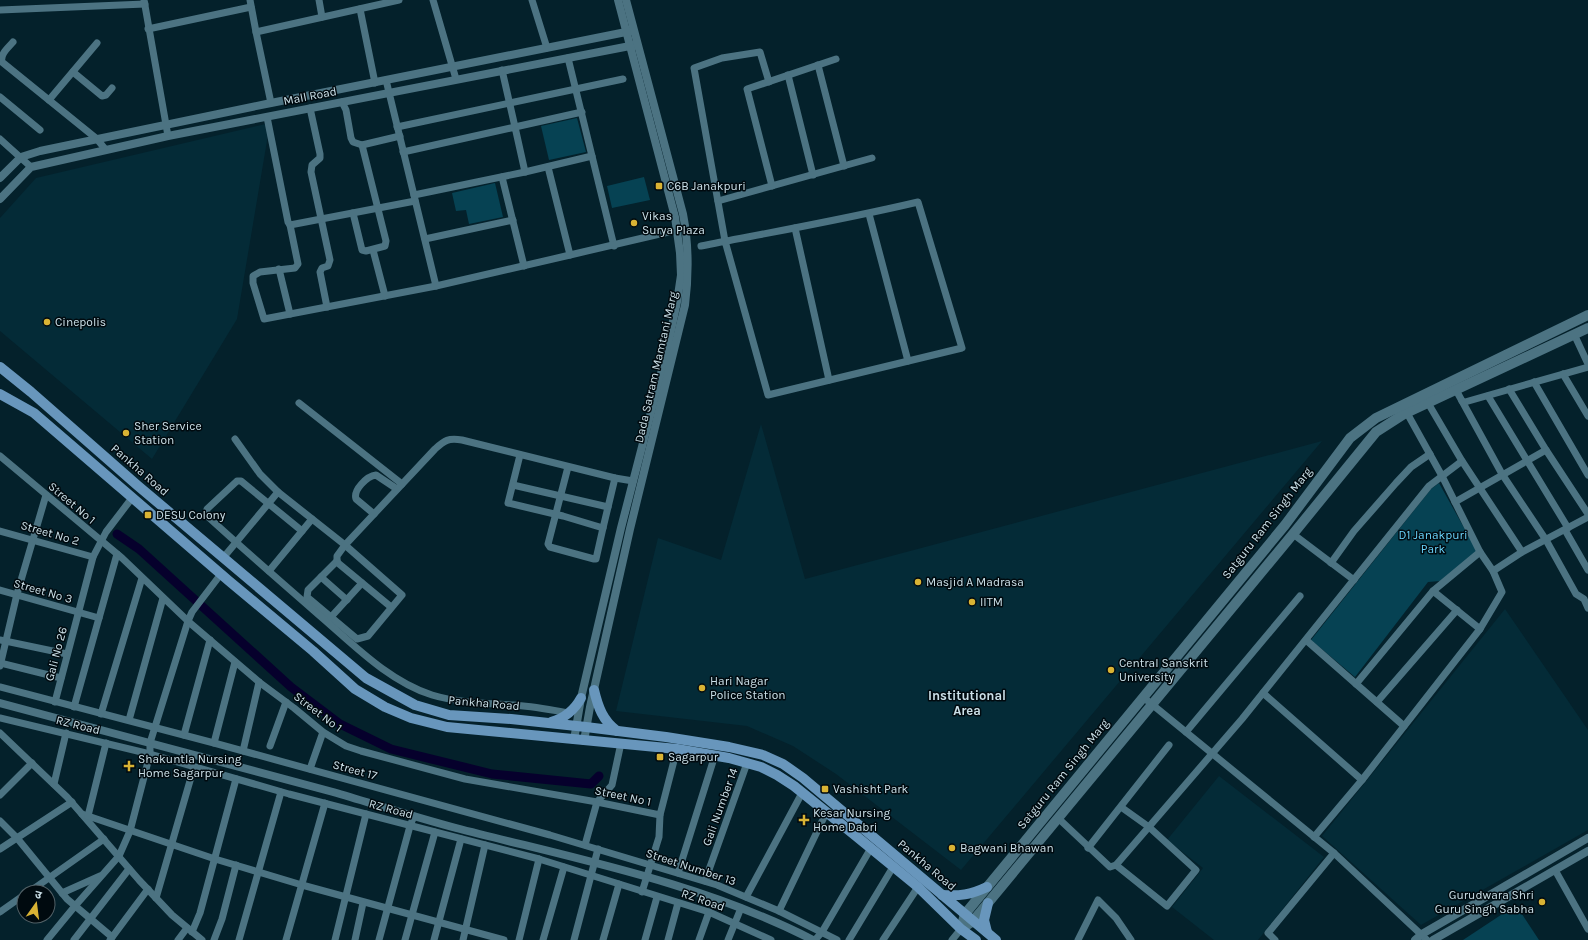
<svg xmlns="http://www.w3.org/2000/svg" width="1588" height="940" font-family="Karla,'Noto Sans Devanagari',sans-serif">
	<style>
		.built { fill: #042b37 }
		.park { fill: #064253 }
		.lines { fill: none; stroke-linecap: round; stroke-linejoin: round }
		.canal { stroke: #06002c; stroke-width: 9 }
		.minor { stroke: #4c7382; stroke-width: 7 }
		.tertiary { stroke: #4c7382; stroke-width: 8 }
		.secondary { stroke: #4c7382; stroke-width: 10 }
		.primary { stroke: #6896bc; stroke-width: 10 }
		.poi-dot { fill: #d9b334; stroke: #000a0f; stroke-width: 1.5 }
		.labels { text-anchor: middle; stroke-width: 3; stroke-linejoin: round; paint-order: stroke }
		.street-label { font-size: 12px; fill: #cbe0e8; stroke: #000a0f }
		.poi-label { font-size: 12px; fill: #cbe0e8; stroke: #000a0f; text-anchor: start }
		.park-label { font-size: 12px; fill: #6ad4fb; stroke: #000a0f }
		.neighbourhood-label { font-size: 13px; font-weight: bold; fill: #cbe0e8; stroke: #000a0f }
	</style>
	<rect width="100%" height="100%" fill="#04212b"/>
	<g class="built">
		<path d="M 270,123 L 237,319 L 152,459 L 0,331 L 0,218 L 36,178 Z"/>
		<path d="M 761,424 L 805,579 L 1322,441 L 961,870 L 836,774 L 793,746 L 747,726 L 616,711 L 658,538 L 721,560 Z"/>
		<path d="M 1505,609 L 1588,730 L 1588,830 L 1421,925 L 1322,836 Z"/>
		<path d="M 1219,776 L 1324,857 L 1258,940 L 1214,940 L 1172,907 L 1203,868 L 1167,840 Z"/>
	</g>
	<g class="park">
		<path d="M 577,118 L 586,152 L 549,160 L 541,126 Z"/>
		<path d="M 644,177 L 650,200 L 612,208 L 607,186 Z"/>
		<path d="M 495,183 L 503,217 L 469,224 L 466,210 L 456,211 L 452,193 Z"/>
		<path d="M 1439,483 L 1477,551 L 1440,581 L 1428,582 L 1355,677 L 1311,640 L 1431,489 Z"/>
		<path d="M 1516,905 L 1539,940 L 1463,940 Z"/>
	</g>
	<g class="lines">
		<path class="canal" d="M 117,534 L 139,549 L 291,687 L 340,724 L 391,749 L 492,774 L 591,784 L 599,776"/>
		<g class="minor">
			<path d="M 144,0 L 168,136"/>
			<path d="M 250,0 L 256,32 L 399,0"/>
			<path d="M 319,0 L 322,17"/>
			<path d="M 433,0 L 456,79"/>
			<path d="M 532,0 L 547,48"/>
			<path d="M 360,9 L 375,83"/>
			<path d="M 0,10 L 145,4"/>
			<path d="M 148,29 L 251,7"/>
			<path d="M 256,32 L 271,103"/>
			<path d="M 13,42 C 8,48 0,54 2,62 L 97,139 L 105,149"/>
			<path d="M 568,58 L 614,246"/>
			<path d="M 818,65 L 844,166"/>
			<path d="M 502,70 L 515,127 L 582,112"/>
			<path d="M 73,72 L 102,96 L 106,95 L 112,88"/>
			<path d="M 788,75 L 813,175"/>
			<path d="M 386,80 L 436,286"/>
			<path d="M 0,97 L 40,130"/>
			<path d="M 49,100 L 97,43"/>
			<path d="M 342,102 L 346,110 L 351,138 L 353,142 L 362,145 L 400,136"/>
			<path d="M 310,108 L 320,154 L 320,158 L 312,165 L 311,172 L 330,260 L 328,266 L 322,268 L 320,272 L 327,307"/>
			<path d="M 267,117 L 288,222 L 290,225 L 298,264 L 295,268 L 260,272 L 253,276 L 253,283 L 264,319 L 436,286 L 570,255"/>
			<path d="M 397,127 L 623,79"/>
			<path d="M 0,139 L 31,167"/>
			<path d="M 403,152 L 515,127 L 525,172 L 592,156"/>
			<path d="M 548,167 L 570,255 L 677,230"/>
			<path d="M 502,177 L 524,266"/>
			<path d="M 772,186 L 747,89 L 836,59"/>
			<path d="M 414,195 L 525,172"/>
			<path d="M 718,201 L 872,158"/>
			<path d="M 353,213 L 362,250 L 366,251 L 385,246 L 386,241 L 362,145"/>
			<path d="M 869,214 L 908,361"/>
			<path d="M 290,225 L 415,201"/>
			<path d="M 795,228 L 829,380"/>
			<path d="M 425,239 L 513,220"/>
			<path d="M 701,246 C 773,232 846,219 918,202 L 962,348 L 768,395 L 725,241 L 694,68 L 722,58 L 760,52 L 769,82"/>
			<path d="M 373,250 L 385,296"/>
			<path d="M 279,269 L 290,314"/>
			<path d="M 1574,334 L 1588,364"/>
			<path d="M 1563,374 L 1588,416"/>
			<path d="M 1534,382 L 1588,475"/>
			<path d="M 1509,389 L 1546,450 L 1588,514"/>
			<path d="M 1456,390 L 1462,401 L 1465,402 L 1588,367"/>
			<path d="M 1488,396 L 1568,528"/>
			<path d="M 1462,401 L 1502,474 L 1546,540 L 1576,594 L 1584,599 L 1588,608"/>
			<path d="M 299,403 L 402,484"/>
			<path d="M 1428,403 L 1462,461 L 1522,552"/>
			<path d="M 235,439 L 260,474 L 278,492 L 345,545 L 402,595 L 368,636 L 357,639 L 307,597 L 308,590 L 337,561"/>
			<path d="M 520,455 L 508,503 L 563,516 L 603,528 L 615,478"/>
			<path d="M 0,456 L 122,558 L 190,623 L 259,682 L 294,708 L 323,732 L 346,746 L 361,751 L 465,779 L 597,802 L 660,815 L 677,749"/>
			<path d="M 568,467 L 548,544 L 550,547 L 594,559 L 596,559 L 603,528"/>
			<path d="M 513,485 L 608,507"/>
			<path d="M 1455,502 L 1546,450"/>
			<path d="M 374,514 L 356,499 C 353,490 367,476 376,475 L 397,489"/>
			<path d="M 1565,530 L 1588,570"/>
			<path d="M 0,531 L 93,557"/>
			<path d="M 302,531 L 241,481 L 237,481 L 207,509 L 206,515 C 243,549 281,582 319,615 C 353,644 388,681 432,695 C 459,703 486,703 513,705 C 532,706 551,710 570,713"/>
			<path d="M 1293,534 L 1354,580"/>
			<path d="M 223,558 L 278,492"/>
			<path d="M 1331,563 L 1354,531 L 1396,483 L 1411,467 L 1430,454"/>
			<path d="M 269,571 L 312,519"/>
			<path d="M 1493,571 L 1522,552 L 1588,517"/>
			<path d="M 321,577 L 347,600"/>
			<path d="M 0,590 L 99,618"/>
			<path d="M 1433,591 L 1480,629"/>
			<path d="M 391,607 L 338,563 L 337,561 L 337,556 L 345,545 L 435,449 C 445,440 448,438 462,440 L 615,478 L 633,481"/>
			<path d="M 331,617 L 362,583"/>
			<path d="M 0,640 L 67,654"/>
			<path d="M 1306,640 L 1404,726"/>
			<path d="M 0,663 L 61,678"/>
			<path d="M 0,666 L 17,594 L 46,495"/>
			<path d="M 1356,684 L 1433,591 L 1480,552"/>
			<path d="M 0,687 L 214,743 L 550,835 L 717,885 L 779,911 L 837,940"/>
			<path d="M 1263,693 L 1362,780"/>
			<path d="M 1143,697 L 1334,853 L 1427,940"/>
			<path d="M 55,702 L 93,557 L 106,532 L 132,498"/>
			<path d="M 1377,702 L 1457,610"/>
			<path d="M 74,707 L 117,554"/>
			<path d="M 101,714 L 142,578"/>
			<path d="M 0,718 L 150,754 L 289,794 L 539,859 L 709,912 L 771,940"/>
			<path d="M 129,720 L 163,598"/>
			<path d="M 1186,732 L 1300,596"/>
			<path d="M 0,733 L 67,797 L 139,880 L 172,915 L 202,940"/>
			<path d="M 184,735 L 210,640"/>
			<path d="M 214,743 L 235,662"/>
			<path d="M 270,746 L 286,702"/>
			<path d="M 243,751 L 259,682"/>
			<path d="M 310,769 L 323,732"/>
			<path d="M 54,784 L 66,733"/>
			<path d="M 0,795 L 32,763"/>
			<path d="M 82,814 L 215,859 L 302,885 L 504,940"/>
			<path d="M 88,816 L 106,743"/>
			<path d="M 1058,818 L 1110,867 L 1116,865 L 1242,719 L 1429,486 L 1462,461"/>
			<path d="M 0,821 L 17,838 L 67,899 L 112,937"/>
			<path d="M 1314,837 L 1362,780 L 1480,629 L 1502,592 L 1493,571 L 1480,552 L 1442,476 L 1407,413"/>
			<path d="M 585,845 L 597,802 L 612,785 L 621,743"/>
			<path d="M 1088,848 L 1169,745"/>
			<path d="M 0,849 L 72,802"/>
			<path d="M 1116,865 L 1167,906 L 1196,870 L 1149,827 L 1121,807"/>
			<path d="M 1555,870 L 1588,929"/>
			<path d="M 678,873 L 715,755"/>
			<path d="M 705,881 L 747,763"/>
			<path d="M 29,892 L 104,839"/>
			<path d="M 642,892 L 659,837 L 660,815"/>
			<path d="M 62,893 L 100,876"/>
			<path d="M 746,897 L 802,793"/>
			<path d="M 156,898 L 194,767"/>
			<path d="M 779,911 L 826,813"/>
			<path d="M 0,912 L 24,895"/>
			<path d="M 192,932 L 200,913 L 236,779"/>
			<path d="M 47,940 L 75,906 L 119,856 L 130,831 L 150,754 L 150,743 L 188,621 L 192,612 L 221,574"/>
			<path d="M 74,940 L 129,869"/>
			<path d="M 110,940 L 148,889"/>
			<path d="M 178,940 L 187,928"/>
			<path d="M 214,940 L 222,919 L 236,865"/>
			<path d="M 239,940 L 281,792"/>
			<path d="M 286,940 L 325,803"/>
			<path d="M 335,940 L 366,814"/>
			<path d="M 355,940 L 363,903"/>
			<path d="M 379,940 L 410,826 L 414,816"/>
			<path d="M 405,940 L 435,832"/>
			<path d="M 434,940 L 461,839"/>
			<path d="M 463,940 L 485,845"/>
			<path d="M 519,940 L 539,859"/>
			<path d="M 543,940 L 564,867"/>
			<path d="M 574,940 L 598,849"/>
			<path d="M 603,940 L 619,884"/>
			<path d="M 645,940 L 657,897"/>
			<path d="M 668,940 L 678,903"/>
			<path d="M 699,940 L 709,912"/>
			<path d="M 728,940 L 741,908"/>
			<path d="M 815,940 L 822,932 L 871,848"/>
			<path d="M 849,940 L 893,867"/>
			<path d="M 883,940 L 918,887"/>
			<path d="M 952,940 L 961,929"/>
			<path d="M 1078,940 L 1098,900 L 1116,918 L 1131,940"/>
			<path d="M 1275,940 L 1268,933 L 1334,853"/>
		</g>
		<g class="tertiary">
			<path d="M 0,178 L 21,157 L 40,151 L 271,103 L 631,31"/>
			<path d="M 0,199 L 31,167 L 168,136 L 635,45"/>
			<path d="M 0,703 C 111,733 222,762 333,792 C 374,804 415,817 456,828 C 576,859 702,883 813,940"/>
			<path d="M 574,740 L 581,698 L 621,528 L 666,354 L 677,302 L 681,275 L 680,253 L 675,217 L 618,0"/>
			<path d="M 584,741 L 590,707 L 630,529 L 685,305 C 689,273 689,245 683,214 L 626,0"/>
			<path d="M 1415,940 L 1422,934 L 1588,838"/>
			<path d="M 1433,940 L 1588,851"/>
		</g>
		<g class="secondary">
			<path d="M 967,925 L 973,921 L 1293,534 L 1376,432 L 1404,414 L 1588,328"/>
			<path d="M 961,929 L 965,914 L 1285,525 L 1350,438 L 1376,418 L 1588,315"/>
		</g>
		<g class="primary">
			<path d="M 0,367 L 31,392 L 137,485 L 366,678 L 415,705 L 449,715 L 511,719 L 586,727 L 666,737 L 729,747 L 763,755 L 783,764 L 803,778 L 996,940"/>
			<path d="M 0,394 L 34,413 L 229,581 L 313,651 L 355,689 L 385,707 L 411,718 L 447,727 L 677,749 L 729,758 L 761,767 L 777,775 L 794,786 L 856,836 L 918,887 L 961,929 L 976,940"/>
			<path d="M 594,690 C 598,707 603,721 617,731"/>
			<path d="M 551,722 C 565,718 574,711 581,698"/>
			<path d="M 942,895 C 960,896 970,895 987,887"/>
			<path d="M 987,932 L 984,920 L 988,903"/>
		</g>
	</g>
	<g class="poi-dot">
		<rect x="655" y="182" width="8" height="8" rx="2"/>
		<circle cx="634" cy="223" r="4"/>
		<circle cx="47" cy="322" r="4"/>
		<circle cx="126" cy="433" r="4"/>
		<rect x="144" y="511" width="8" height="8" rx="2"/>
		<circle cx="918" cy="582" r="4"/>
		<circle cx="972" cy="602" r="4"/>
		<circle cx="1111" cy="670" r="4"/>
		<circle cx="702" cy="688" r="4"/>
		<rect x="656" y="753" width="8" height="8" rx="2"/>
		<path d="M127 760h4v4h4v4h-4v4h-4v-4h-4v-4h4z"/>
		<rect x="821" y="785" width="8" height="8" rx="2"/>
		<path d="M802 814h4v4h4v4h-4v4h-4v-4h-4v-4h4z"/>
		<circle cx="952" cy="848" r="4"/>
		<circle cx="1542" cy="902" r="4"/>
	</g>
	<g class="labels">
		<g class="street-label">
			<text transform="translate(310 96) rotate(-11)" y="4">Mall Road</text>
			<text transform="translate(656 367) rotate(-77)" y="4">Dada Satram Mamtani Marg</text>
			<text transform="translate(140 470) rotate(41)" y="4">Pankha Road</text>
			<text transform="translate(72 503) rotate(40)" y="4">Street No 1</text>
			<text transform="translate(1267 523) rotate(-52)" y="4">Satguru Ram Singh Marg</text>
			<text transform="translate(50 533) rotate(16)" y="4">Street No 2</text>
			<text transform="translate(43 591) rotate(16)" y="4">Street No 3</text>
			<text transform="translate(56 654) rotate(-75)" y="4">Gali No 26</text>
			<text transform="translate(484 703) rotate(5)" y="4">Pankha Road</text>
			<text transform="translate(318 712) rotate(37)" y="4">Street No 1</text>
			<text transform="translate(78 725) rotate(14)" y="4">RZ Road</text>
			<text transform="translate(355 770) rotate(15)" y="4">Street 17</text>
			<text transform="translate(1063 774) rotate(-51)" y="4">Satguru Ram Singh Marg</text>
			<text transform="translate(623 796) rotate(12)" y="4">Street No 1</text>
			<text transform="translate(720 807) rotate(-70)" y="4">Gali Number 14</text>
			<text transform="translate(391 809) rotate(15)" y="4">RZ Road</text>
			<text transform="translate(927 865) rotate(40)" y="4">Pankha Road</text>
			<text transform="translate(691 867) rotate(18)" y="4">Street Number 13</text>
			<text transform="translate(703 900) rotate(19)" y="4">RZ Road</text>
		</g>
		<g class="poi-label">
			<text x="667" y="190">C6B Janakpuri</text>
			<text x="642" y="220">Vikas<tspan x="642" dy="14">Surya Plaza</tspan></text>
			<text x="55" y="326">Cinepolis</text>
			<text x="134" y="430">Sher Service<tspan x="134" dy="14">Station</tspan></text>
			<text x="156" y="519">DESU Colony</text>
			<text x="926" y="586">Masjid A Madrasa</text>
			<text x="980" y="606">IITM</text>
			<text x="1119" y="667">Central Sanskrit<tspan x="1119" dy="14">University</tspan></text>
			<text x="710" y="685">Hari Nagar<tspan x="710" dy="14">Police Station</tspan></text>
			<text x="668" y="761">Sagarpur</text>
			<text x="138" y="763">Shakuntla Nursing<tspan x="138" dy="14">Home Sagarpur</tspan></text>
			<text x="833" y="793">Vashisht Park</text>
			<text x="813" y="817">Kesar Nursing<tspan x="813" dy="14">Home Dabri</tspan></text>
			<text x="960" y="852">Bagwani Bhawan</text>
			<text x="1534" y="899" text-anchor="end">Gurudwara Shri<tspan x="1534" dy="14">Guru Singh Sabha</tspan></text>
		</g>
		<g class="park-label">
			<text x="1433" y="539">D1 Janakpuri<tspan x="1433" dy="14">Park</tspan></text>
		</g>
		<g class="neighbourhood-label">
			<text x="967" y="700">Institutional<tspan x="967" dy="15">Area</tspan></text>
		</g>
	</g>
	<g transform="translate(36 904) rotate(14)"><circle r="19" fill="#000a0f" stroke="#516066"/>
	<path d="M0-3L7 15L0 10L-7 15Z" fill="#d9b334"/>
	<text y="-6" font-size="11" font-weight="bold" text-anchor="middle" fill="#cbe0e8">उ</text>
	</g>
</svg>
